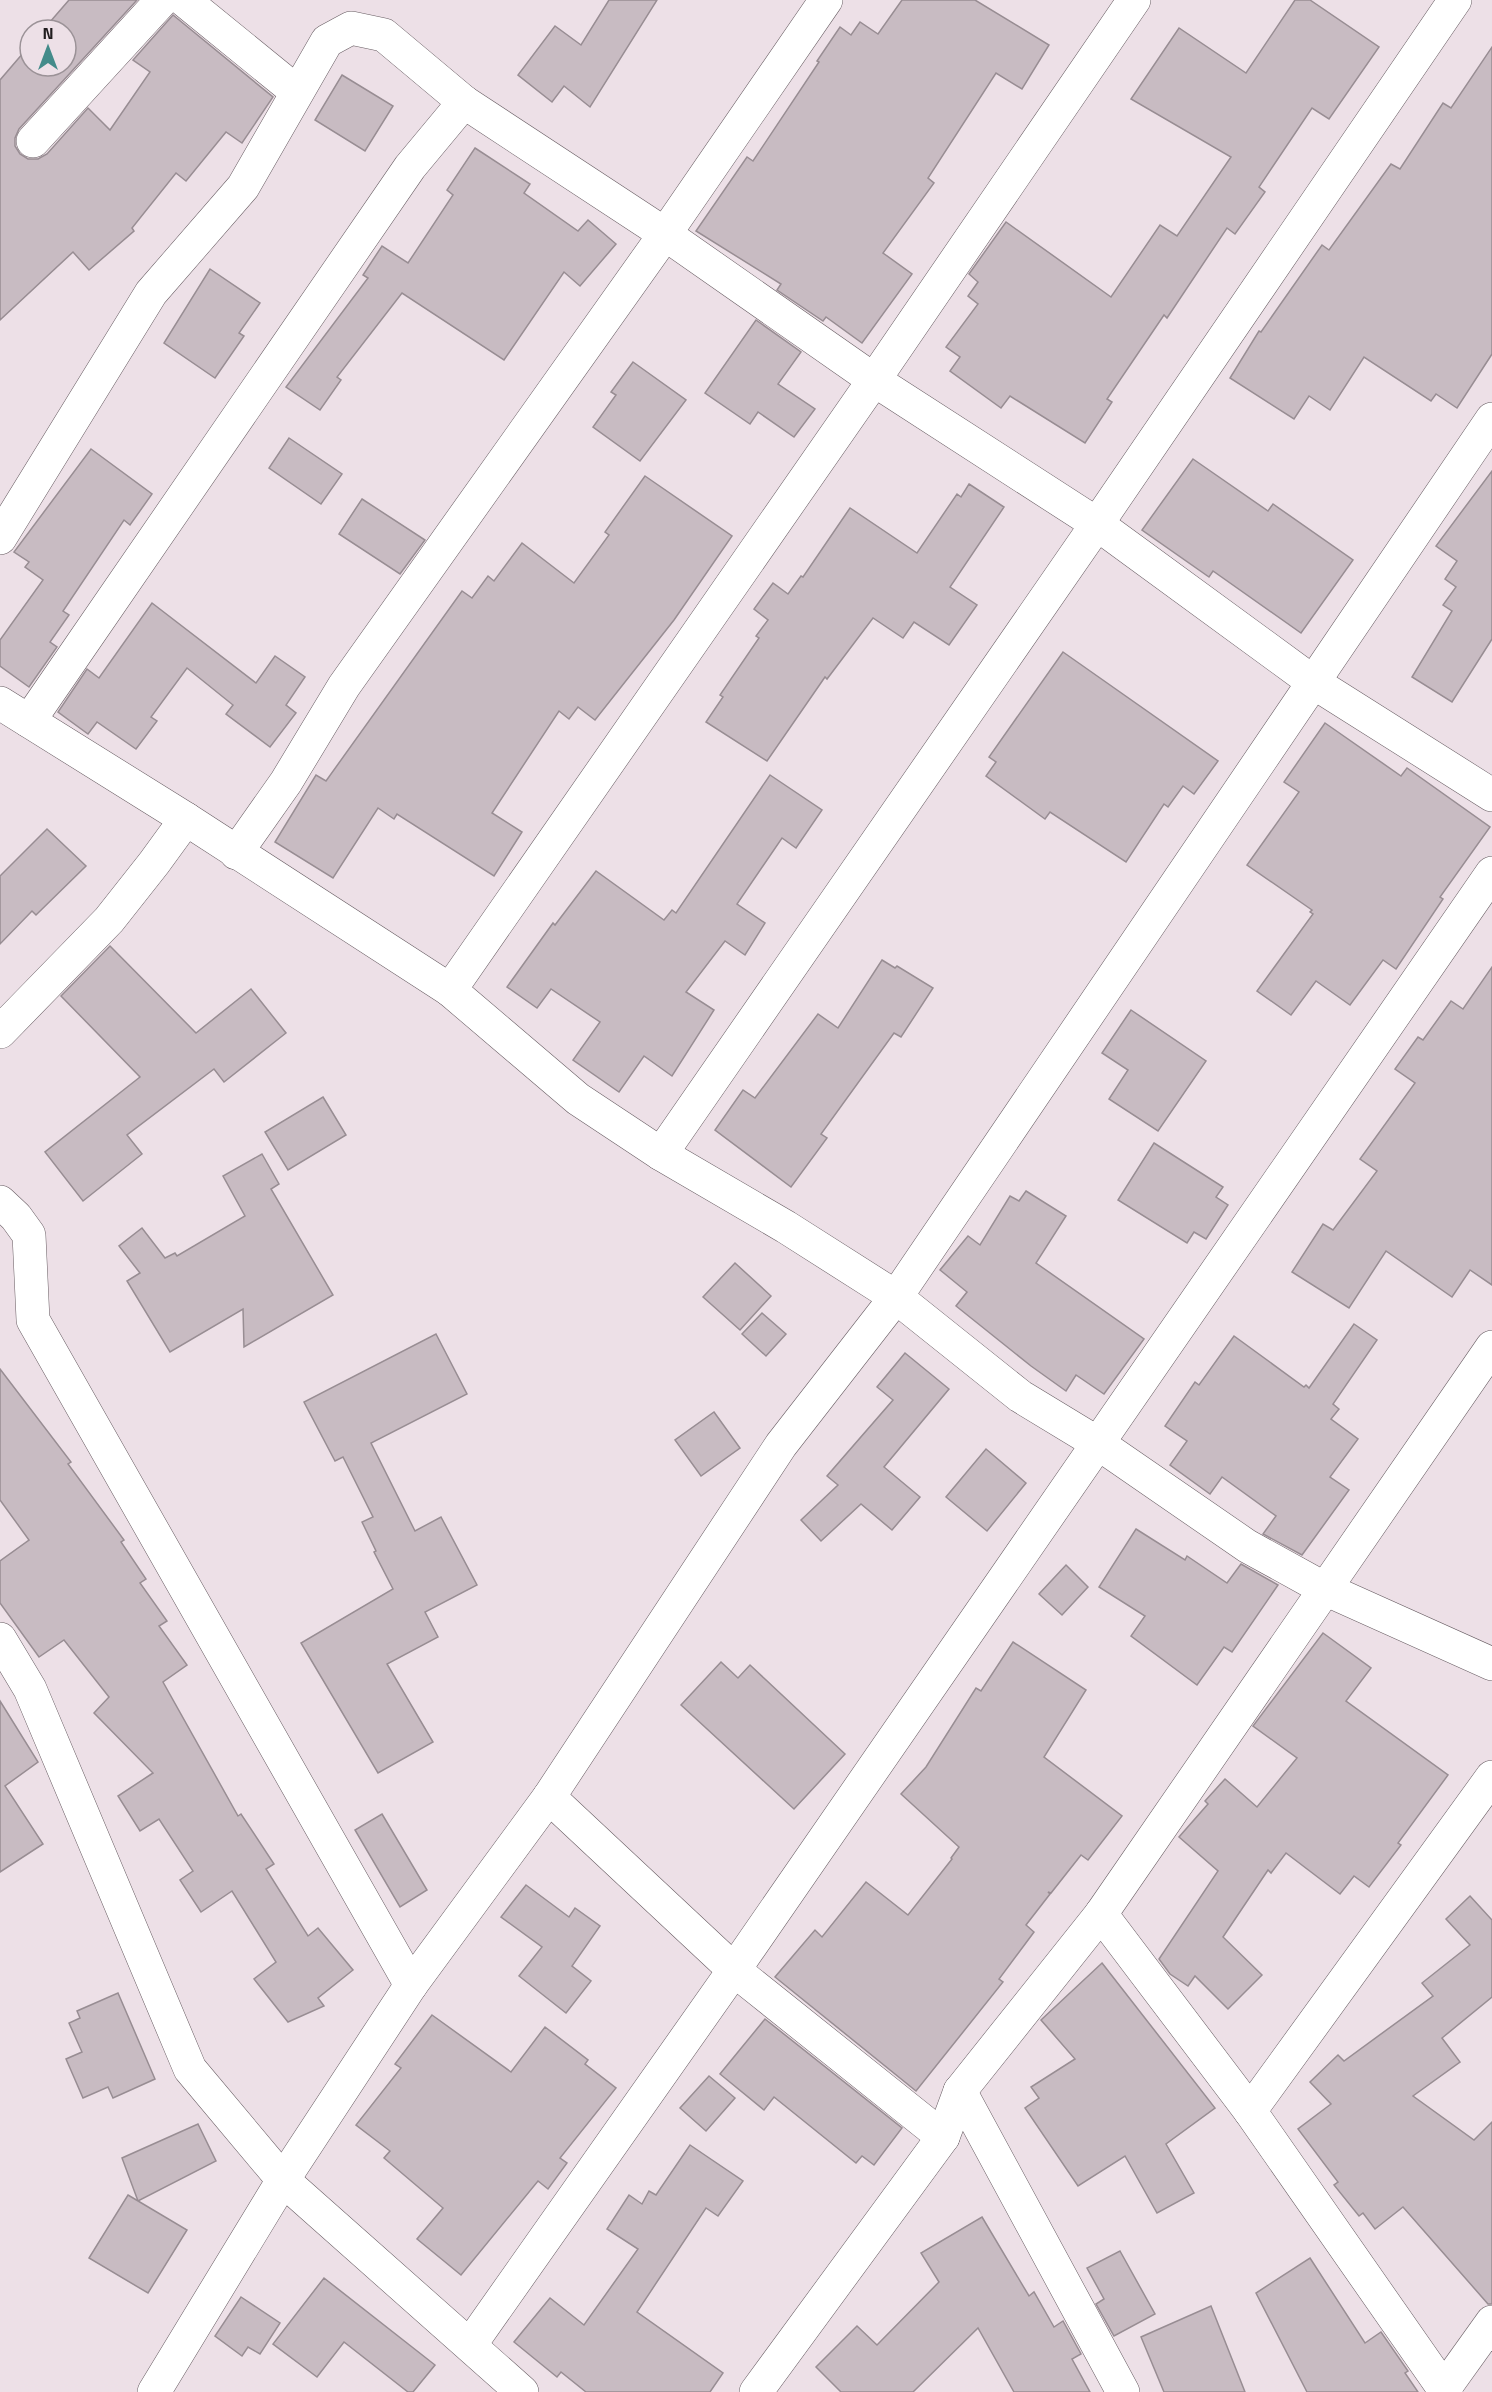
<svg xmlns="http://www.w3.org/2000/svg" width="1492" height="2392" font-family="'Titillium Web',sans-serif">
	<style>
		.building { fill: #c8bbc2; stroke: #988d93; stroke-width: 1.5 }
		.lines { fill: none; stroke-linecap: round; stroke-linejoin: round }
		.minor-casing { stroke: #685d63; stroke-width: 34 }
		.minor { stroke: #fff; stroke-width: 33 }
	</style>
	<rect width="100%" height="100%" fill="#ede0e7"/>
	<g class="building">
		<path d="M 69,0 L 137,0 L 19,129 L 15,138 L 15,146 L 20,154 L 28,159 L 38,159 L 47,154 L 88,108 L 110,130 L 150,72 L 133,60 L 173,15 L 273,97 L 242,143 L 226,132 L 186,181 L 176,173 L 132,228 L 134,231 L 89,270 L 73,252 L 0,320 L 0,80 L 30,45 L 30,66 L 66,66 L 66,30 L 43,30 Z"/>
		<path d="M 609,0 L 657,0 L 590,107 L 564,86 L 552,102 L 518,75 L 555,26 L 581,45 Z"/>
		<path d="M 902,0 L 975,0 L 1049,45 L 1022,89 L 996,73 L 928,178 L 934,183 L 883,253 L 912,274 L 862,343 L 826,317 L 823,321 L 777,290 L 781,284 L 696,231 L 747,157 L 753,161 L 819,62 L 817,61 L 840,27 L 851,35 L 860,22 L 878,34 Z"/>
		<path d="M 1295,0 L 1310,0 L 1379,47 L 1329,119 L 1312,108 L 1259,187 L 1265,192 L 1235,234 L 1227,228 L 1167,318 L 1164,315 L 1107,399 L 1112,402 L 1085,443 L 1010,396 L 1001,408 L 950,371 L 960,357 L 946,347 L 978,304 L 968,296 L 978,282 L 969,274 L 1006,222 L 1111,297 L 1160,225 L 1177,236 L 1231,157 L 1131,99 L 1179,28 L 1246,73 Z"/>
		<path d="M 1492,47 L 1492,354 L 1457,408 L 1436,394 L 1431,401 L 1364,357 L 1330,410 L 1309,396 L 1294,419 L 1230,378 L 1259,331 L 1261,332 L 1322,245 L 1329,250 L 1391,164 L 1400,169 L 1443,103 L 1451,108 Z"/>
		<path d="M 342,75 L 393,106 L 365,151 L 315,120 Z"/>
		<path d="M 475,148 L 530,184 L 524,193 L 578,231 L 588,220 L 616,244 L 580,286 L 564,272 L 504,360 L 402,293 L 337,377 L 341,380 L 320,410 L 286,387 L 368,278 L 363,275 L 382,246 L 408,263 L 453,195 L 447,190 Z"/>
		<path d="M 210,269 L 260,303 L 239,333 L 244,336 L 215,378 L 164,343 Z"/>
		<path d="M 756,320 L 801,352 L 778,384 L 815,409 L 794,437 L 758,412 L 750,424 L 705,393 Z"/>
		<path d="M 633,362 L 686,400 L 640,461 L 593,427 L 616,395 L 611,392 Z"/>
		<path d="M 289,438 L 342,474 L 321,504 L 269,468 Z"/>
		<path d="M 91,449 L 152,494 L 130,525 L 124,520 L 63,611 L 69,615 L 50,642 L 57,647 L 29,687 L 0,666 L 0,640 L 43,580 L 25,567 L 29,562 L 14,552 Z"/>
		<path d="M 1193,459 L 1268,511 L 1273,504 L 1353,560 L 1301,633 L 1213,571 L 1209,577 L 1142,530 Z"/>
		<path d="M 1492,471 L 1492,639 L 1452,702 L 1412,677 L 1452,611 L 1443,605 L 1456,587 L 1445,579 L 1457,561 L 1436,546 Z"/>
		<path d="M 645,476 L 732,536 L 674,620 L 595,720 L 578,707 L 569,719 L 559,711 L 492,813 L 522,832 L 494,876 L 397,814 L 394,819 L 378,808 L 333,878 L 275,842 L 316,775 L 326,781 L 462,591 L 472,598 L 488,576 L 494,581 L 522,543 L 574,583 L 609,535 L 605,532 Z"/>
		<path d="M 969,484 L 1004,507 L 950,587 L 977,605 L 949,645 L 914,622 L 903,638 L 873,618 L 827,679 L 825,677 L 767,761 L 706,722 L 723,697 L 720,695 L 759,638 L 756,636 L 768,620 L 754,609 L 773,583 L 788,594 L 801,576 L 803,577 L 850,508 L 917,553 L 957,494 L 961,497 Z"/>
		<path d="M 362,499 L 425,540 L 400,574 L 339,534 Z"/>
		<path d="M 152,603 L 256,683 L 275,656 L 305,677 L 286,705 L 296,713 L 270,747 L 226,714 L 233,705 L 187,668 L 151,717 L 157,721 L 136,749 L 97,722 L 88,734 L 58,712 L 87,669 L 99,678 Z"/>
		<path d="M 1063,652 L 1218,761 L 1194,794 L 1183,786 L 1168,807 L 1164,804 L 1126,862 L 1050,812 L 1045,819 L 986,776 L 996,762 L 989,757 Z"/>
		<path d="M 1325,723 L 1401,776 L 1407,768 L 1490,827 L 1440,897 L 1443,899 L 1396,969 L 1383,960 L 1350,1005 L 1316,981 L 1291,1015 L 1257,991 L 1313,914 L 1310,912 L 1312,910 L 1247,865 L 1299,792 L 1284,782 Z"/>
		<path d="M 770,775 L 822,810 L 796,848 L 782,838 L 737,904 L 765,923 L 745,955 L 725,941 L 686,992 L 714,1010 L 672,1076 L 644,1056 L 619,1092 L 573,1060 L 600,1022 L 551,989 L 537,1008 L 507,987 L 553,923 L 555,925 L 596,871 L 664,920 L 672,910 L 676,913 Z"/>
		<path d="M 47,829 L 86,866 L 36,915 L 32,911 L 0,944 L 0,876 Z"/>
		<path d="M 110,946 L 196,1033 L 251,989 L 286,1033 L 224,1082 L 214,1069 L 127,1135 L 142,1154 L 83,1201 L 45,1152 L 140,1077 L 61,996 Z"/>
		<path d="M 882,960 L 895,968 L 897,966 L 933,988 L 901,1037 L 894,1033 L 821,1134 L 827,1138 L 791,1187 L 715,1130 L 743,1090 L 755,1098 L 818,1014 L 838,1028 Z"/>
		<path d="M 1492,967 L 1492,1285 L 1470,1270 L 1452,1297 L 1386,1251 L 1349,1308 L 1292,1272 L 1323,1224 L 1333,1230 L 1377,1171 L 1360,1159 L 1415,1083 L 1395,1069 L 1418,1037 L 1423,1040 L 1451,1001 L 1463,1009 Z"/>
		<path d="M 1131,1010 L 1206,1061 L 1158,1131 L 1109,1099 L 1128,1070 L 1102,1053 Z"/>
		<path d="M 323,1097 L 346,1135 L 288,1170 L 265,1132 Z"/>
		<path d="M 1154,1143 L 1223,1187 L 1216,1197 L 1228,1205 L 1206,1239 L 1194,1232 L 1187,1243 L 1118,1200 Z"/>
		<path d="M 262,1154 L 279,1184 L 271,1189 L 333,1295 L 244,1347 L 243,1309 L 170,1352 L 127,1281 L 140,1273 L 119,1246 L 142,1228 L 165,1258 L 175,1253 L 177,1256 L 245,1216 L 223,1176 Z"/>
		<path d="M 1026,1191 L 1066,1216 L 1036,1263 L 1144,1339 L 1104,1394 L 1076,1375 L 1066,1391 L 1031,1366 L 956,1306 L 967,1292 L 940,1270 L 968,1236 L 980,1245 L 1010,1196 L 1019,1201 Z"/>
		<path d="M 735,1263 L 771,1296 L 740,1330 L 703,1297 Z"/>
		<path d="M 762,1313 L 786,1334 L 766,1356 L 742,1334 Z"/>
		<path d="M 1354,1324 L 1377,1340 L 1333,1404 L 1339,1409 L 1331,1419 L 1358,1439 L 1330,1477 L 1349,1490 L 1302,1555 L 1263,1534 L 1276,1516 L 1222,1477 L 1210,1494 L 1170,1465 L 1187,1441 L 1165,1426 L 1195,1382 L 1199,1385 L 1234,1336 L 1304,1387 L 1306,1385 L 1309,1388 Z"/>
		<path d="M 436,1334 L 467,1394 L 371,1443 L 415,1531 L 441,1517 L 477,1585 L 425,1612 L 438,1637 L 387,1664 L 433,1742 L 378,1773 L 301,1643 L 393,1589 L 374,1552 L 376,1551 L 362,1522 L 373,1517 L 343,1457 L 335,1461 L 304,1402 Z"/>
		<path d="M 905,1353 L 949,1389 L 884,1467 L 920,1497 L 892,1530 L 861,1504 L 821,1541 L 801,1520 L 838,1485 L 827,1476 L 893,1400 L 877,1387 Z"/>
		<path d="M 0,1369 L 71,1462 L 68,1464 L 124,1540 L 121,1542 L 146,1579 L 140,1583 L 167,1621 L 159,1626 L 187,1665 L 163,1682 L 238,1816 L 241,1814 L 274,1864 L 266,1869 L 308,1936 L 318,1928 L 353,1970 L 318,1998 L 324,2006 L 288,2022 L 254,1979 L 276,1962 L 232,1891 L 201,1912 L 180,1880 L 193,1871 L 159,1819 L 140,1831 L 118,1796 L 153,1773 L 94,1713 L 109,1697 L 64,1640 L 39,1657 L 0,1603 L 0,1561 L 29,1540 L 0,1500 Z"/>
		<path d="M 714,1412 L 740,1448 L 701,1476 L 675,1440 Z"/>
		<path d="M 986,1449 L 1026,1483 L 987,1531 L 946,1497 Z"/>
		<path d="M 1136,1529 L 1185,1560 L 1187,1556 L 1227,1583 L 1241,1564 L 1278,1585 L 1232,1652 L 1224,1647 L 1197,1685 L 1131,1636 L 1145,1616 L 1099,1587 Z"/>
		<path d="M 1066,1565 L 1088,1587 L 1062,1615 L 1039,1594 Z"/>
		<path d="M 1323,1633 L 1371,1668 L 1346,1701 L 1448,1775 L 1398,1843 L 1401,1845 L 1369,1887 L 1354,1876 L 1340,1894 L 1286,1853 L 1271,1873 L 1268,1870 L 1223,1937 L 1262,1975 L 1228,2009 L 1195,1976 L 1188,1986 L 1170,1974 L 1159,1959 L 1218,1871 L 1179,1837 L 1208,1804 L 1205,1801 L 1225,1779 L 1257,1807 L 1297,1758 L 1253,1726 Z"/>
		<path d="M 1013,1642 L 1086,1690 L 1044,1757 L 1122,1816 L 1088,1860 L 1081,1855 L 1051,1893 L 1048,1892 L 1050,1894 L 1026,1925 L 1034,1932 L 999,1979 L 1003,1982 L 916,2091 L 775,1977 L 815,1930 L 822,1937 L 866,1882 L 908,1915 L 952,1859 L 951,1858 L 959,1847 L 901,1794 L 926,1767 L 976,1688 L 981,1691 Z"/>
		<path d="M 721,1662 L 738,1678 L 750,1665 L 845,1754 L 794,1809 L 681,1705 Z"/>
		<path d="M 0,1701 L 38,1762 L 5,1786 L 43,1844 L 0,1872 Z"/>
		<path d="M 382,1814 L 427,1890 L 400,1907 L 355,1830 Z"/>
		<path d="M 526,1885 L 569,1917 L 575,1908 L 600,1926 L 572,1966 L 591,1981 L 566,2013 L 519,1976 L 542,1947 L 501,1917 Z"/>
		<path d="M 1470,1896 L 1492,1920 L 1492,1997 L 1442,2038 L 1460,2062 L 1413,2096 L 1474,2140 L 1492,2122 L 1492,2304 L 1488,2304 L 1403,2207 L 1375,2229 L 1363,2213 L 1359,2216 L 1334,2185 L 1338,2182 L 1298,2129 L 1331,2104 L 1310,2082 L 1338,2055 L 1344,2061 L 1433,1996 L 1422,1983 L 1470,1945 L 1446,1919 Z"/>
		<path d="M 1102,1963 L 1215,2108 L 1166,2144 L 1194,2193 L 1157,2213 L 1125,2156 L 1078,2186 L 1025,2108 L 1039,2098 L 1031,2087 L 1075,2059 L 1041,2020 Z"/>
		<path d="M 118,1993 L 155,2079 L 113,2098 L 108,2087 L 83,2098 L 66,2059 L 82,2052 L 69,2023 L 80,2018 L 77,2011 Z"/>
		<path d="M 432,2015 L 511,2072 L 545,2027 L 588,2060 L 585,2064 L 616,2088 L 560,2158 L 567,2163 L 548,2189 L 538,2181 L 461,2275 L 417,2239 L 443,2208 L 384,2158 L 390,2151 L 356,2125 L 401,2068 L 395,2064 Z"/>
		<path d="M 765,2019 L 902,2128 L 874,2165 L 862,2156 L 856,2163 L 774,2097 L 764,2110 L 720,2074 Z"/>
		<path d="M 709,2076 L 735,2098 L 706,2131 L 680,2108 Z"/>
		<path d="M 198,2124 L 216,2161 L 138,2201 L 122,2158 Z"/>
		<path d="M 690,2145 L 743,2181 L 718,2216 L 706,2208 L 637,2312 L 723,2373 L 710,2392 L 586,2392 L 561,2372 L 557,2377 L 514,2342 L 550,2298 L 584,2325 L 638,2249 L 607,2229 L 629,2195 L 642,2204 L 649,2191 L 656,2195 Z"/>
		<path d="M 128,2195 L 187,2230 L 148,2293 L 89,2258 Z"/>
		<path d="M 982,2217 L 1029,2296 L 1034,2292 L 1054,2327 L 1063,2321 L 1081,2354 L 1072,2359 L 1090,2392 L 1014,2392 L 978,2328 L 913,2392 L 841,2392 L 816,2367 L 857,2326 L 877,2345 L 939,2282 L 921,2253 Z"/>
		<path d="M 1120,2251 L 1155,2314 L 1114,2336 L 1096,2304 L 1104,2299 L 1087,2268 Z"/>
		<path d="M 1310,2258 L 1365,2343 L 1381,2332 L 1408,2371 L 1405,2373 L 1418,2392 L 1307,2392 L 1256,2293 Z"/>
		<path d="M 324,2278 L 435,2365 L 413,2392 L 408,2392 L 344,2342 L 317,2377 L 273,2344 Z"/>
		<path d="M 241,2297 L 280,2323 L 260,2354 L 248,2347 L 242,2356 L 215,2336 Z"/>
		<path d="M 1211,2306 L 1245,2392 L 1164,2392 L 1141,2337 Z"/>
	</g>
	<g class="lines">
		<g class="minor-casing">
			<g id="minor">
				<path d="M 184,0 L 297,92"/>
				<path d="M 33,141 L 162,0"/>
				<path d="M 0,538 L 151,293 L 243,187 L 327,41 L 351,28 L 384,35 L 464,102"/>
				<path d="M 0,703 L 186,819 L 450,990 L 578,1099 L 661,1154 L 786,1227 L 896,1297 L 1020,1396 L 1099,1444 L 1247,1546 L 1325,1589 L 1492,1664"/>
				<path d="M 29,721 L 410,167 L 464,102 L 665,234 L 874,380 L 1097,524 L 1313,682 L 1492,795"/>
				<path d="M 236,853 L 286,782 L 344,686 L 665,234 L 826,0"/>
				<path d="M 450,990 L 874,380 L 1134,0"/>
				<path d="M 0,1032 L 109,920 L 154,863 L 186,819"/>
				<path d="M 661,1154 L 1097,524 L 1455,0"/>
				<path d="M 0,1202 L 16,1217 L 29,1235 L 33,1320 L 411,1985"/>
				<path d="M 0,1639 L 30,1689 L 190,2069 L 283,2180 L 522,2392"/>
				<path d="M 549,1797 L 734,1970 L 943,2137"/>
				<path d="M 1101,1914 L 1250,2111 L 1446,2392"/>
				<path d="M 960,2091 L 1123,2392"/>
				<path d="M 1250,2111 L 1492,1777"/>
				<path d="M 470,2345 L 734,1970 L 1492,873"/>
				<path d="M 1444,2389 L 1492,2322"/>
				<path d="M 154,2392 L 283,2180 L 411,1985 L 549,1797 L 781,1445 L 896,1297 L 1492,419"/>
				<path d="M 756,2392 L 943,2137 L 960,2091 L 1101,1914 L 1492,1347"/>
			</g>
		</g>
		<use href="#minor" class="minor"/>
	</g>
	<g transform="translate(48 48)"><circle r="28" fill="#ede0e7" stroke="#9b9297" stroke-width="1.5"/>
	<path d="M0-4.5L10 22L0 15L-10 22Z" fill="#438b8a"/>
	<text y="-9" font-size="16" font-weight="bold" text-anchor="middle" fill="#211d1f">N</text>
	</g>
</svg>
